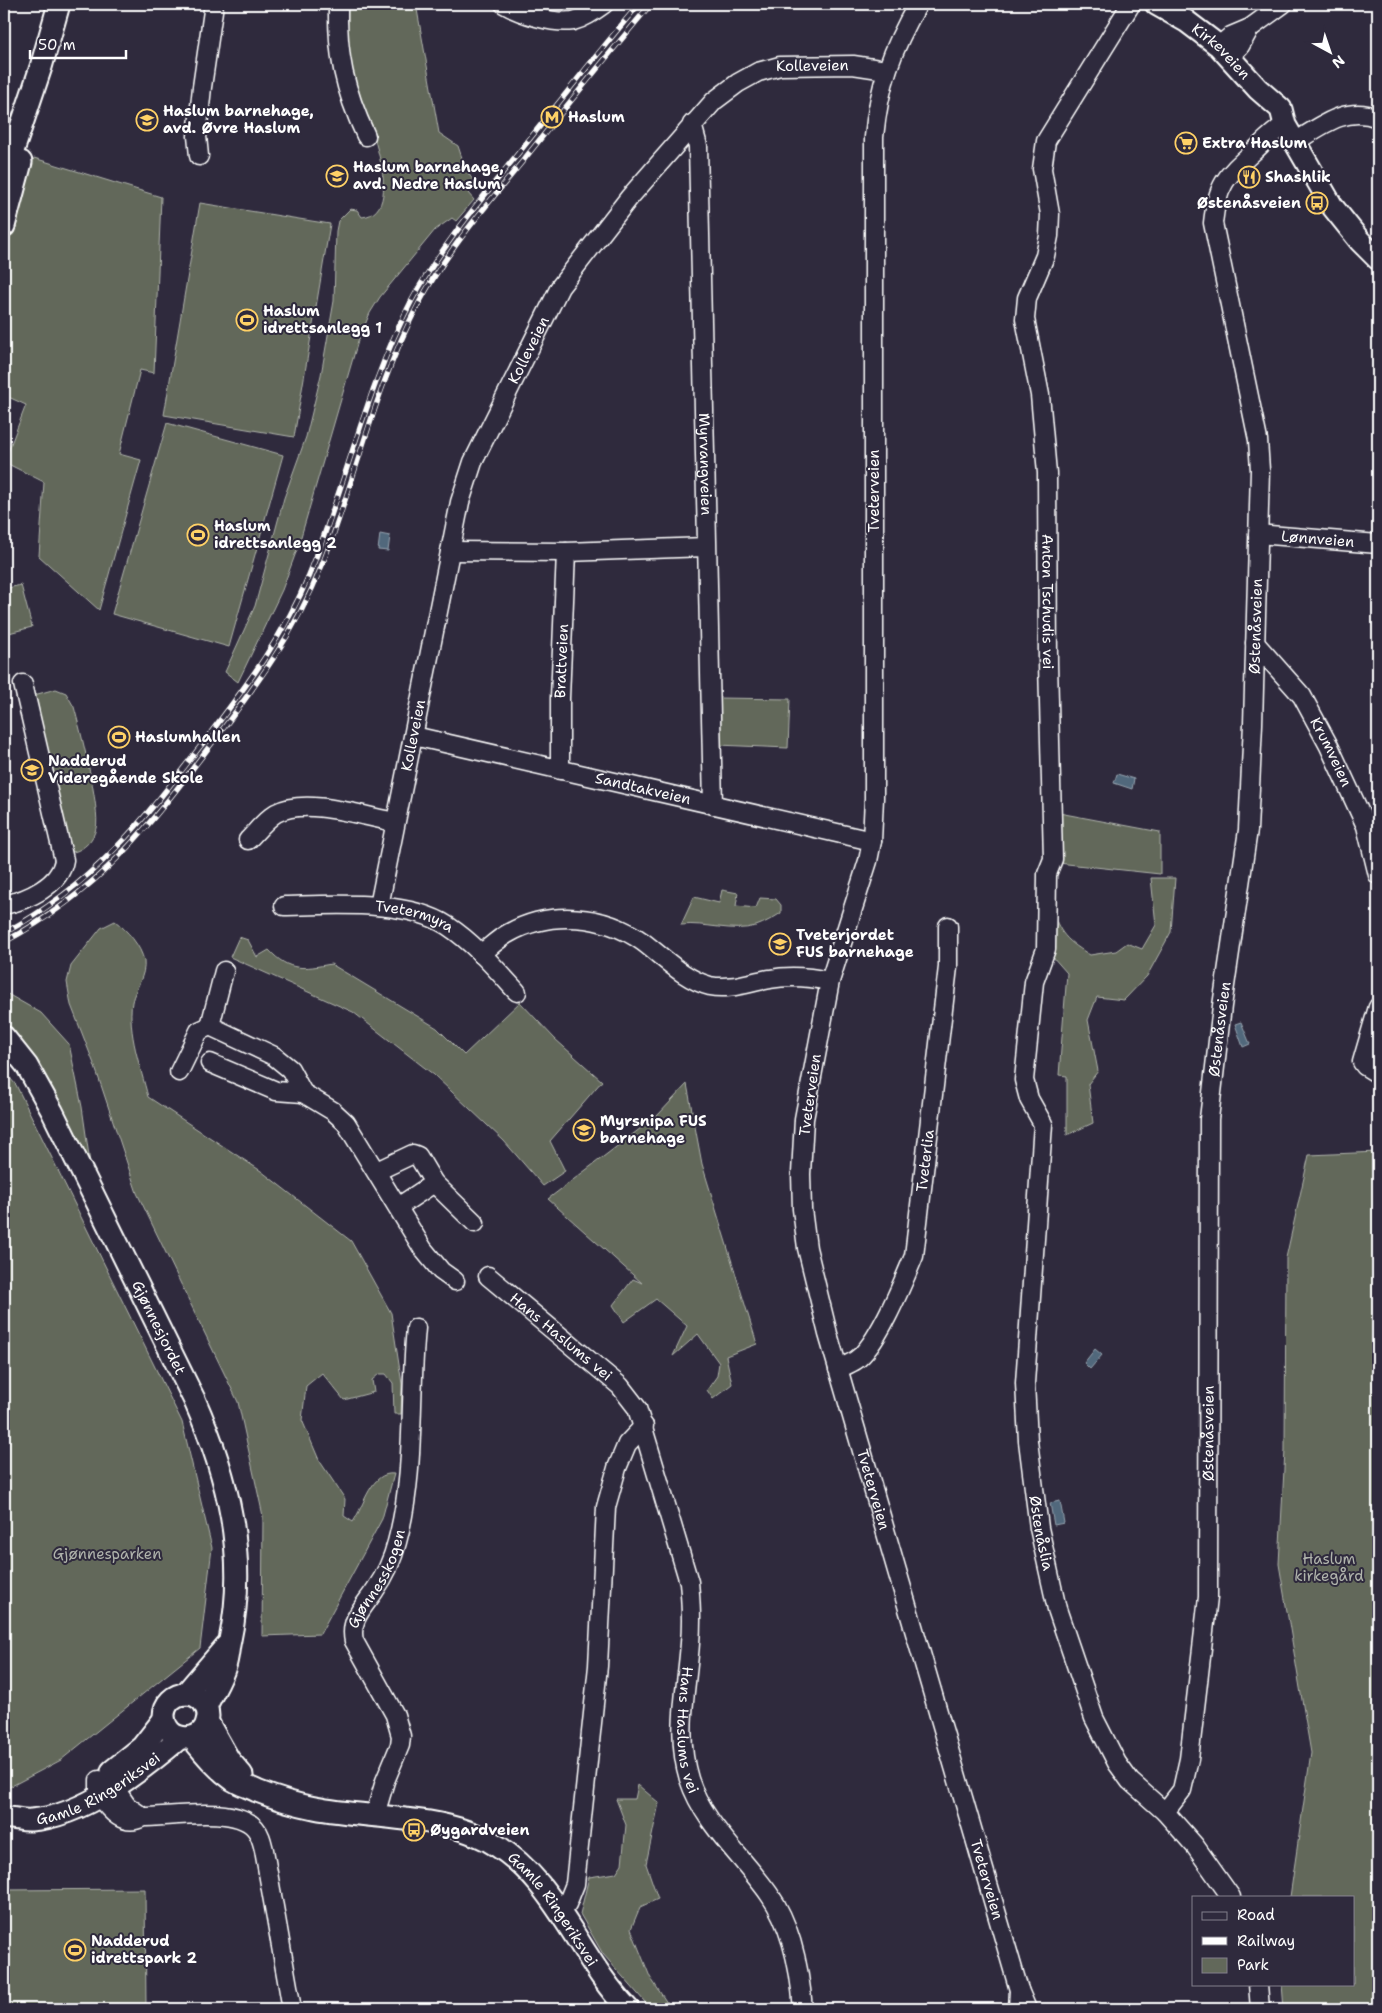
<svg xmlns="http://www.w3.org/2000/svg" width="1382" height="2013" font-family="'Shantell Sans',sans-serif">
	<style>
		.green { fill: #62685a; stroke: #b0b4ac }
		.water { fill: #51687c; stroke: #97a4b0 }
		.lines { fill: none; stroke-linecap: round; stroke-linejoin: round }
		.minor-casing { stroke: #fff; stroke-width: 21 }
		.major-casing { stroke: #fff; stroke-width: 25 }
		.minor { stroke: #2f2a3d; stroke-width: 18 }
		.major { stroke: #2f2a3d; stroke-width: 21 }
		.rail-casing { stroke: #fff; stroke-width: 5.5 }
		.rail { stroke: #2f2a3d; stroke-width: 4; stroke-dasharray: 11; stroke-linecap: butt }
		.labels { text-anchor: middle; stroke-width: 4; stroke-linejoin: round; paint-order: stroke }
		.street-label { font-size: 15px; fill: #fff; stroke: #2f2a3d }
		.poi-label { font-size: 15px; font-weight: bold; fill: #fff; stroke: #2f2a3d; text-anchor: start }
		.park-label { font-size: 15px; fill: #b0b4ac; stroke: #2f2a3d }
	</style>
	<rect width="100%" height="100%" fill="#2f2a3d"/>
	<filter id="ink" filterUnits="userSpaceOnUse"><feTurbulence type="fractalNoise" baseFrequency=".02" numOctaves="2"/><feDisplacementMap in="SourceGraphic" scale="10" xChannelSelector="R" yChannelSelector="G"/><feConvolveMatrix kernelMatrix="1 2 1 2 8 2 1 2 1" color-interpolation-filters="sRGB"/></filter>
	<g filter="url(#ink)">
		<g class="green">
			<path d="M 349,4 L 416,4 L 439,133 L 458,146 L 466,170 L 477,186 L 468,193 L 474,200 L 456,221 L 452,218 L 435,230 L 380,297 L 370,313 L 358,341 L 298,547 L 282,590 L 238,682 L 225,672 L 255,606 L 284,498 L 306,437 L 321,375 L 334,301 L 336,231 L 338,221 L 350,209 L 357,210 L 362,217 C 414,212 356,94 350,68 C 346,47 346,25 349,4 Z"/>
			<path d="M 34,158 L 161,197 L 154,373 L 140,370 L 119,454 L 141,460 L 99,610 L 39,556 L 44,482 L 4,462 L 26,405 L 4,395 L 4,254 Z"/>
			<path d="M 200,203 L 330,224 L 294,437 L 164,415 Z"/>
			<path d="M 167,423 L 283,455 L 229,647 L 112,614 Z"/>
			<path d="M 21,585 L 32,627 L 5,634 L 4,589 Z"/>
			<path d="M 56,689 L 66,693 L 74,707 C 80,728 101,811 96,828 C 94,839 84,850 73,852 L 70,849 L 34,695 Z"/>
			<path d="M 717,698 L 790,699 L 788,748 L 718,745 Z"/>
			<path d="M 1059,813 L 1160,832 L 1160,874 L 1058,863 Z"/>
			<path d="M 1151,878 L 1175,878 L 1171,932 L 1147,976 L 1124,1000 L 1097,997 L 1088,1020 L 1098,1071 L 1088,1084 L 1093,1123 L 1067,1135 L 1067,1076 L 1059,1075 L 1067,973 L 1045,948 L 1049,901 C 1059,931 1062,938 1090,955 L 1116,951 L 1127,943 L 1142,949 L 1156,925 Z"/>
			<path d="M 722,890 L 738,893 L 736,906 L 756,908 L 760,898 L 776,899 L 781,905 L 781,913 C 773,918 765,923 756,926 C 732,933 705,922 681,925 L 694,897 L 719,903 Z"/>
			<path d="M 115,921 C 127,930 141,946 144,961 C 146,976 135,988 132,1002 C 127,1032 141,1068 148,1097 L 261,1171 L 351,1241 L 391,1313 L 402,1384 L 401,1414 L 394,1414 L 393,1383 L 386,1374 L 379,1374 L 372,1380 L 374,1392 L 344,1400 L 322,1373 L 306,1386 L 302,1420 L 319,1460 L 345,1499 L 344,1516 L 353,1522 C 364,1506 371,1471 394,1474 L 382,1519 L 320,1634 L 262,1636 L 263,1516 L 238,1402 L 137,1193 L 94,1064 L 71,1005 L 67,982 L 71,966 L 101,928 Z"/>
			<path d="M 239,937 L 248,940 L 257,957 L 269,950 C 289,972 304,969 331,964 L 437,1028 L 464,1055 L 520,1002 L 555,1039 L 602,1081 L 550,1141 L 565,1171 L 543,1186 L 504,1141 L 434,1075 L 353,1012 L 230,957 Z"/>
			<path d="M 4,992 L 41,1013 L 69,1044 L 82,1107 L 91,1170 L 26,1046 L 4,1023 Z"/>
			<path d="M 4,1071 L 16,1085 L 182,1422 L 212,1548 L 200,1648 L 61,1760 L 4,1790 Z"/>
			<path d="M 687,1084 L 702,1164 L 757,1344 L 726,1356 L 732,1384 L 713,1399 L 707,1390 L 717,1376 L 719,1363 L 698,1334 L 673,1356 L 687,1326 L 656,1299 L 624,1322 L 613,1305 L 633,1279 L 642,1283 L 548,1199 L 658,1115 Z"/>
			<path d="M 1378,1152 L 1378,2009 L 1284,2009 L 1282,1984 L 1353,1984 L 1353,1897 L 1290,1897 L 1311,1753 L 1279,1564 L 1285,1450 L 1286,1258 L 1309,1155 Z"/>
			<path d="M 638,1785 L 659,1803 L 646,1864 L 658,1899 L 640,1907 L 631,1929 L 650,1977 L 671,2009 L 651,2009 L 603,1954 L 580,1914 L 589,1877 L 616,1873 L 622,1864 L 626,1825 L 616,1799 L 635,1799 Z"/>
			<path d="M 145,1889 L 146,2009 L 4,2009 L 4,1890 Z"/>
		</g>
		<g class="water">
			<path d="M 380,534 L 390,536 L 388,551 L 378,550 Z"/>
			<path d="M 1117,774 L 1134,779 L 1132,789 L 1114,783 Z"/>
			<path d="M 1241,1022 L 1250,1044 L 1243,1047 L 1235,1024 Z"/>
			<path d="M 1095,1349 L 1102,1355 L 1090,1369 L 1084,1363 Z"/>
			<path d="M 1060,1501 L 1064,1523 L 1054,1525 L 1050,1503 Z"/>
		</g>
		<g class="lines">
			<g class="minor-casing">
				<g id="minor">
					<path d="M 338,4 C 337,55 344,89 366,136"/>
					<path d="M 504,4 C 521,14 553,24 573,21 C 585,18 594,11 604,4"/>
					<path id="s1" d="M 918,4 C 892,49 879,85 874,137 L 874,798 L 872,841 L 868,861 L 830,981 L 804,1119 L 801,1174 L 802,1209 L 807,1248 L 828,1334 L 1019,1990"/>
					<path id="s2" d="M 1131,4 L 1046,141 L 1042,169 L 1050,214 L 1049,236 L 1045,256 L 1027,298 L 1025,319 L 1040,395 L 1047,473 L 1048,663 L 1053,859 L 1047,874 L 1046,949 L 1034,982 L 1024,1080 L 1029,1099 L 1043,1124 L 1025,1383 L 1028,1441 L 1039,1528 L 1057,1609 L 1094,1718 L 1117,1763 L 1130,1781 L 1165,1812"/>
					<path d="M 1219,46 L 1231,36 L 1250,28 L 1283,4"/>
					<path d="M 1229,57 L 1240,46 L 1250,28"/>
					<path id="s3" d="M 692,124 L 698,146 L 713,805"/>
					<path d="M 1295,142 C 1321,126 1346,105 1378,118"/>
					<path d="M 199,156 L 197,136 L 202,87 L 214,4"/>
					<path id="s4" d="M 1258,534 L 1378,544"/>
					<path d="M 450,551 L 566,552 L 706,547"/>
					<path id="s5" d="M 1255,643 L 1302,696 L 1329,746 L 1366,826 L 1378,875"/>
					<path id="s6" d="M 414,736 L 872,841"/>
					<path id="s7" d="M 560,770 L 560,698 L 566,552"/>
					<path d="M 248,840 C 256,832 266,819 276,813 C 306,797 362,816 395,822"/>
					<path d="M 4,905 C 27,900 60,886 64,860 L 23,684"/>
					<path id="s8" d="M 284,906 C 332,905 407,899 448,926 C 475,944 496,969 517,992"/>
					<path id="s9" d="M 379,906 L 460,502 L 473,462 L 560,287 L 629,198 L 714,101 L 738,83 L 758,72 L 780,66 L 853,65 L 886,70"/>
					<path d="M 481,954 C 490,947 499,938 509,933 C 550,910 604,914 643,942 C 663,957 685,980 710,986 C 731,990 749,982 770,979 C 790,975 810,977 830,981"/>
					<path d="M 224,971 L 210,1026 L 274,1056 L 290,1069 L 303,1093 L 333,1111 L 346,1123 L 423,1249 L 441,1271 L 455,1281"/>
					<path d="M 1378,1007 L 1362,1062 L 1365,1066 L 1378,1074"/>
					<path d="M 210,1063 L 276,1091 L 303,1093"/>
					<path d="M 179,1072 L 199,1031 L 210,1026"/>
					<path d="M 377,1171 L 413,1154 L 418,1156 L 434,1183 L 475,1223"/>
					<path d="M 398,1207 L 434,1183"/>
					<path id="s10" d="M 488,1276 L 620,1386 L 637,1408 L 689,1582 C 691,1603 692,1622 690,1643 C 687,1688 675,1734 689,1779 C 703,1823 743,1857 769,1894 C 792,1926 800,1971 803,2009"/>
					<path id="s11" d="M 838,1369 C 844,1366 850,1364 856,1360 C 878,1345 903,1282 914,1256 L 948,967 L 948,926"/>
					<path id="s12" d="M 375,1815 L 385,1781 L 400,1745 L 401,1736 L 395,1715 L 354,1641 C 349,1619 364,1607 375,1590 C 385,1576 393,1558 397,1542 C 416,1472 409,1399 416,1328"/>
					<path d="M 143,1817 L 127,1806 L 114,1787 L 99,1780 L 99,1796 C 110,1811 124,1828 143,1817 C 172,1817 235,1805 255,1828 C 261,1835 262,1842 264,1850 L 292,2009"/>
					<path id="s13" d="M 1231,1897 L 1195,1846 L 1165,1812 L 1182,1790 L 1189,1759 L 1208,1597 L 1209,1119 L 1222,1006 L 1248,830 L 1253,724 L 1260,470 L 1258,440 L 1213,223 C 1217,185 1226,176 1253,152 C 1264,142 1272,132 1285,125"/>
					<path d="M 559,1910 L 567,1904 L 575,1884 L 598,1666 L 606,1507 L 617,1468 L 627,1444 L 644,1426"/>
					<path d="M 1258,1984 L 1260,2009"/>
					<path d="M 1018,2009 L 1019,1990 L 1027,2009"/>
				</g>
			</g>
			<g class="major-casing">
				<g id="major">
					<path id="s14" d="M 1156,4 L 1186,21 L 1219,46 L 1258,89 L 1281,109 L 1285,125 L 1332,206 L 1360,241 L 1378,259"/>
					<path d="M 4,178 L 41,67 L 59,4"/>
					<path d="M 4,226 L 21,162"/>
					<path id="s15" d="M 4,1037 L 27,1066 L 52,1111 L 194,1399 C 228,1476 248,1556 230,1640 C 228,1648 228,1657 225,1666 C 221,1680 212,1693 206,1707"/>
					<path d="M 185,1694 L 226,1646"/>
					<circle cx="186" cy="1716" r="22"/>
					<path d="M 207,1721 L 229,1760 L 242,1775"/>
					<path id="s16" d="M 191,1737 C 204,1753 216,1768 233,1780 C 241,1785 249,1787 257,1791 C 312,1813 348,1812 405,1819 C 435,1822 462,1827 489,1841 C 556,1878 577,1956 628,2009"/>
					<path d="M 112,1771 L 142,1747 L 164,1719"/>
					<path id="s17" d="M 4,1818 C 13,1817 22,1821 31,1820 C 83,1817 142,1770 181,1737"/>
				</g>
			</g>
			<use href="#minor" class="minor"/>
			<use href="#major" class="major"/>
			<g class="rail-casing">
				<g id="rail">
					<path d="M 4,933 C 96,884 146,817 209,735 C 247,685 285,634 309,575 C 346,485 366,387 412,300 C 440,248 479,202 516,156 C 557,105 597,54 639,4"/>
					<path d="M 4,942 C 100,891 148,828 212,743 C 255,687 296,632 322,565 C 356,479 375,386 419,303 C 446,252 485,207 522,162 C 564,109 607,56 651,4"/>
				</g>
			</g>
			<use href="#rail" class="rail"/>
		</g>
	</g>
	<defs>
		<g id="metro-ring" transform="scale(1.125)"><circle r="9.5" fill="#2f2a3d" stroke="#ffd166" stroke-width="1.5"/><path d="M-5.5 5V-5H-3L0 0L3-5H5.5V5H3V-.5L0 4L-3-.5V5Z" fill="#ffd166"/></g>
		<g id="school-ring" transform="scale(1.125)"><circle r="9.5" fill="#2f2a3d" stroke="#ffd166" stroke-width="1.5"/><path d="M0-5L7-2L0 1L-7-2ZM-4 1L0 2.5L4 1V4Q0 6-4 4Z" fill="#ffd166"/></g>
		<g id="supermarket-ring" transform="scale(1.125)"><circle r="9.5" fill="#2f2a3d" stroke="#ffd166" stroke-width="1.5"/><path d="M-6-5.5h2.5l.6 2H6L4.5 2H-2.5L-4.4-4H-6ZM-1.5 3.2a1.3 1.3 0 1 0 .1 0ZM3 3.2a1.3 1.3 0 1 0 .1 0Z" fill="#ffd166"/></g>
		<g id="restaurant-ring" transform="scale(1.125)"><circle r="9.5" fill="#2f2a3d" stroke="#ffd166" stroke-width="1.5"/><path d="M-5-6h1v4h1v-4h1v4h1v-4h1v5L-1.5 .5V6h-2V.5L-5-1ZM5-6V6H3V1.5H1.5Q1.5-4 5-6Z" fill="#ffd166"/></g>
		<g id="bus-ring" transform="scale(1.125)"><circle r="9.5" fill="#2f2a3d" stroke="#ffd166" stroke-width="1.5"/><path d="M-5-6H5V4H4V6H2V4H-2V6H-4V4H-5ZM-3.5-4V0h7V-4ZM-3.5 1.2v1.5H-2V1.2ZM2 1.2v1.5H3.5V1.2Z" fill="#ffd166"/></g>
		<g id="stadium-ring" transform="scale(1.125)"><circle r="9.5" fill="#2f2a3d" stroke="#ffd166" stroke-width="1.5"/><path d="M0-5a6.5 5 0 1 0 0 10a6.5 5 0 1 0 0-10ZM-3.5-1.8h7v3.6h-7Z" fill="#ffd166"/></g>
	</defs>
	<g fill-rule="evenodd">
		<use href="#metro-ring" x="552" y="117"/>
		<use href="#school-ring" x="147" y="120"/>
		<use href="#supermarket-ring" x="1186" y="143"/>
		<use href="#school-ring" x="337" y="176"/>
		<use href="#restaurant-ring" x="1249" y="177"/>
		<use href="#bus-ring" x="1317" y="203"/>
		<use href="#stadium-ring" x="247" y="320"/>
		<use href="#stadium-ring" x="198" y="535"/>
		<use href="#stadium-ring" x="119" y="737"/>
		<use href="#school-ring" x="32" y="770"/>
		<use href="#school-ring" x="780" y="944"/>
		<use href="#school-ring" x="584" y="1130"/>
		<use href="#bus-ring" x="414" y="1830"/>
		<use href="#stadium-ring" x="75" y="1950"/>
	</g>
	<g class="labels">
		<g class="street-label">
			<text dy="5" stroke="none"><textPath href="#s14" startOffset="81">Kirkeveien</textPath></text>
			<text dy="5" stroke="none"><textPath href="#s9" startOffset="999">Kolleveien</textPath></text>
			<text dy="5" stroke="none"><textPath href="#s9" startOffset="579">Kolleveien</textPath></text>
			<text dy="5" stroke="none"><textPath href="#s3" startOffset="341">Myrvangveien</textPath></text>
			<text transform="translate(874 491) rotate(-90)" y="5">Tveterveien</text>
			<text dy="5" stroke="none"><textPath href="#s4" startOffset="60">Lønnveien</textPath></text>
			<text dy="5" stroke="none"><textPath href="#s2" startOffset="629">Anton Tschudis vei</textPath></text>
			<text dy="5" stroke="none"><textPath href="#s13" startOffset="1304">Østenåsveien</textPath></text>
			<text dy="5" stroke="none"><textPath href="#s7" startOffset="109">Brattveien</textPath></text>
			<text dy="5" stroke="none"><textPath href="#s9" startOffset="174">Kolleveien</textPath></text>
			<text dy="5" stroke="none"><textPath href="#s5" startOffset="134">Krumveien</textPath></text>
			<text dy="5" stroke="none"><textPath href="#s6" startOffset="235">Sandtakveien</textPath></text>
			<text dy="5" stroke="none"><textPath href="#s8" startOffset="132">Tvetermyra</textPath></text>
			<text dy="5" stroke="none"><textPath href="#s13" startOffset="899">Østenåsveien</textPath></text>
			<text transform="translate(810 1095) rotate(-82)" y="5">Tveterveien</text>
			<text dy="5" stroke="none"><textPath href="#s11" startOffset="236">Tveterlia</textPath></text>
			<text dy="5" stroke="none"><textPath href="#s15" startOffset="330">Gjønnesjordet</textPath></text>
			<text dy="5" stroke="none"><textPath href="#s10" startOffset="95">Hans Haslums vei</textPath></text>
			<text dy="5" stroke="none"><textPath href="#s13" startOffset="494">Østenåsveien</textPath></text>
			<text dy="5" stroke="none"><textPath href="#s1" startOffset="1512">Tveterveien</textPath></text>
			<text dy="5" stroke="none"><textPath href="#s2" startOffset="1570">Østenåslia</textPath></text>
			<text dy="5" stroke="none"><textPath href="#s12" startOffset="258">Gjønnesskogen</textPath></text>
			<text dy="5" stroke="none"><textPath href="#s10" startOffset="530">Hans Haslums vei</textPath></text>
			<text dy="5" stroke="none"><textPath href="#s17" startOffset="102">Gamle Ringeriksvei</textPath></text>
			<text dy="5" stroke="none"><textPath href="#s1" startOffset="1918">Tveterveien</textPath></text>
			<text dy="5" stroke="none"><textPath href="#s16" startOffset="420">Gamle Ringeriksvei</textPath></text>
		</g>
		<g class="poi-label">
			<text x="163" y="116">Haslum barnehage,<tspan x="163" dy="17">avd. Øvre Haslum</tspan></text>
			<text x="568" y="122">Haslum</text>
			<text x="1202" y="148">Extra Haslum</text>
			<text x="353" y="172">Haslum barnehage,<tspan x="353" dy="17">avd. Nedre Haslum</tspan></text>
			<text x="1265" y="182">Shashlik</text>
			<text x="1301" y="208" text-anchor="end">Østenåsveien</text>
			<text x="263" y="316">Haslum<tspan x="263" dy="17">idrettsanlegg 1</tspan></text>
			<text x="214" y="531">Haslum<tspan x="214" dy="17">idrettsanlegg 2</tspan></text>
			<text x="135" y="742">Haslumhallen</text>
			<text x="48" y="766">Nadderud<tspan x="48" dy="17">Videregående Skole</tspan></text>
			<text x="796" y="940">Tveterjordet<tspan x="796" dy="17">FUS barnehage</tspan></text>
			<text x="600" y="1126">Myrsnipa FUS<tspan x="600" dy="17">barnehage</tspan></text>
			<text x="430" y="1835">Øygardveien</text>
			<text x="91" y="1946">Nadderud<tspan x="91" dy="17">idrettspark 2</tspan></text>
		</g>
		<g class="park-label">
			<text x="107" y="1559">Gjønnesparken</text>
			<text x="1329" y="1564">Haslum<tspan x="1329" dy="17">kirkegård</tspan></text>
		</g>
	</g>
	<rect width="1382" height="2013" fill="none" stroke="#2f2a3d" stroke-width="20"/>
	<rect x="10" y="10" width="1362" height="1993" fill="none" stroke="#fff" stroke-width="2" filter="url(#ink)"/>
	<rect x="1192" y="1896" width="162" height="90" fill="#2f2a3d" stroke="#827f8b"/>
	<rect x="1202" y="1912" width="25" height="8" fill="#2f2a3d" stroke="#827f8b"/>
	<text x="1237" y="1920" font-size="15" fill="#ffffff">Road</text>
	<rect x="1202" y="1937" width="25" height="8" fill="#ffffff" stroke="#827f8b"/>
	<text x="1237" y="1946" font-size="15" fill="#ffffff">Railway</text>
	<rect x="1202" y="1958" width="25" height="15" fill="#62685a" stroke="#827f8b"/>
	<text x="1237" y="1970" font-size="15" fill="#ffffff">Park</text>
	<g transform="translate(1330 52) rotate(140)" stroke="#2f2a3d" stroke-width="4" paint-order="stroke">
	<path d="M0-4L9 19L0 12L-9 19Z" fill="#ffffff"/>
	<text y="-8" font-size="14" font-weight="bold" text-anchor="middle" fill="#ffffff">N</text>
	</g>
	<path d="M30 50v8h96v-8" fill="none" stroke="#ffffff" stroke-width="2.5"/>
	<text x="38" y="50" font-size="15" fill="#ffffff" stroke="#2f2a3d" stroke-width="4" paint-order="stroke">50 m</text>
</svg>
